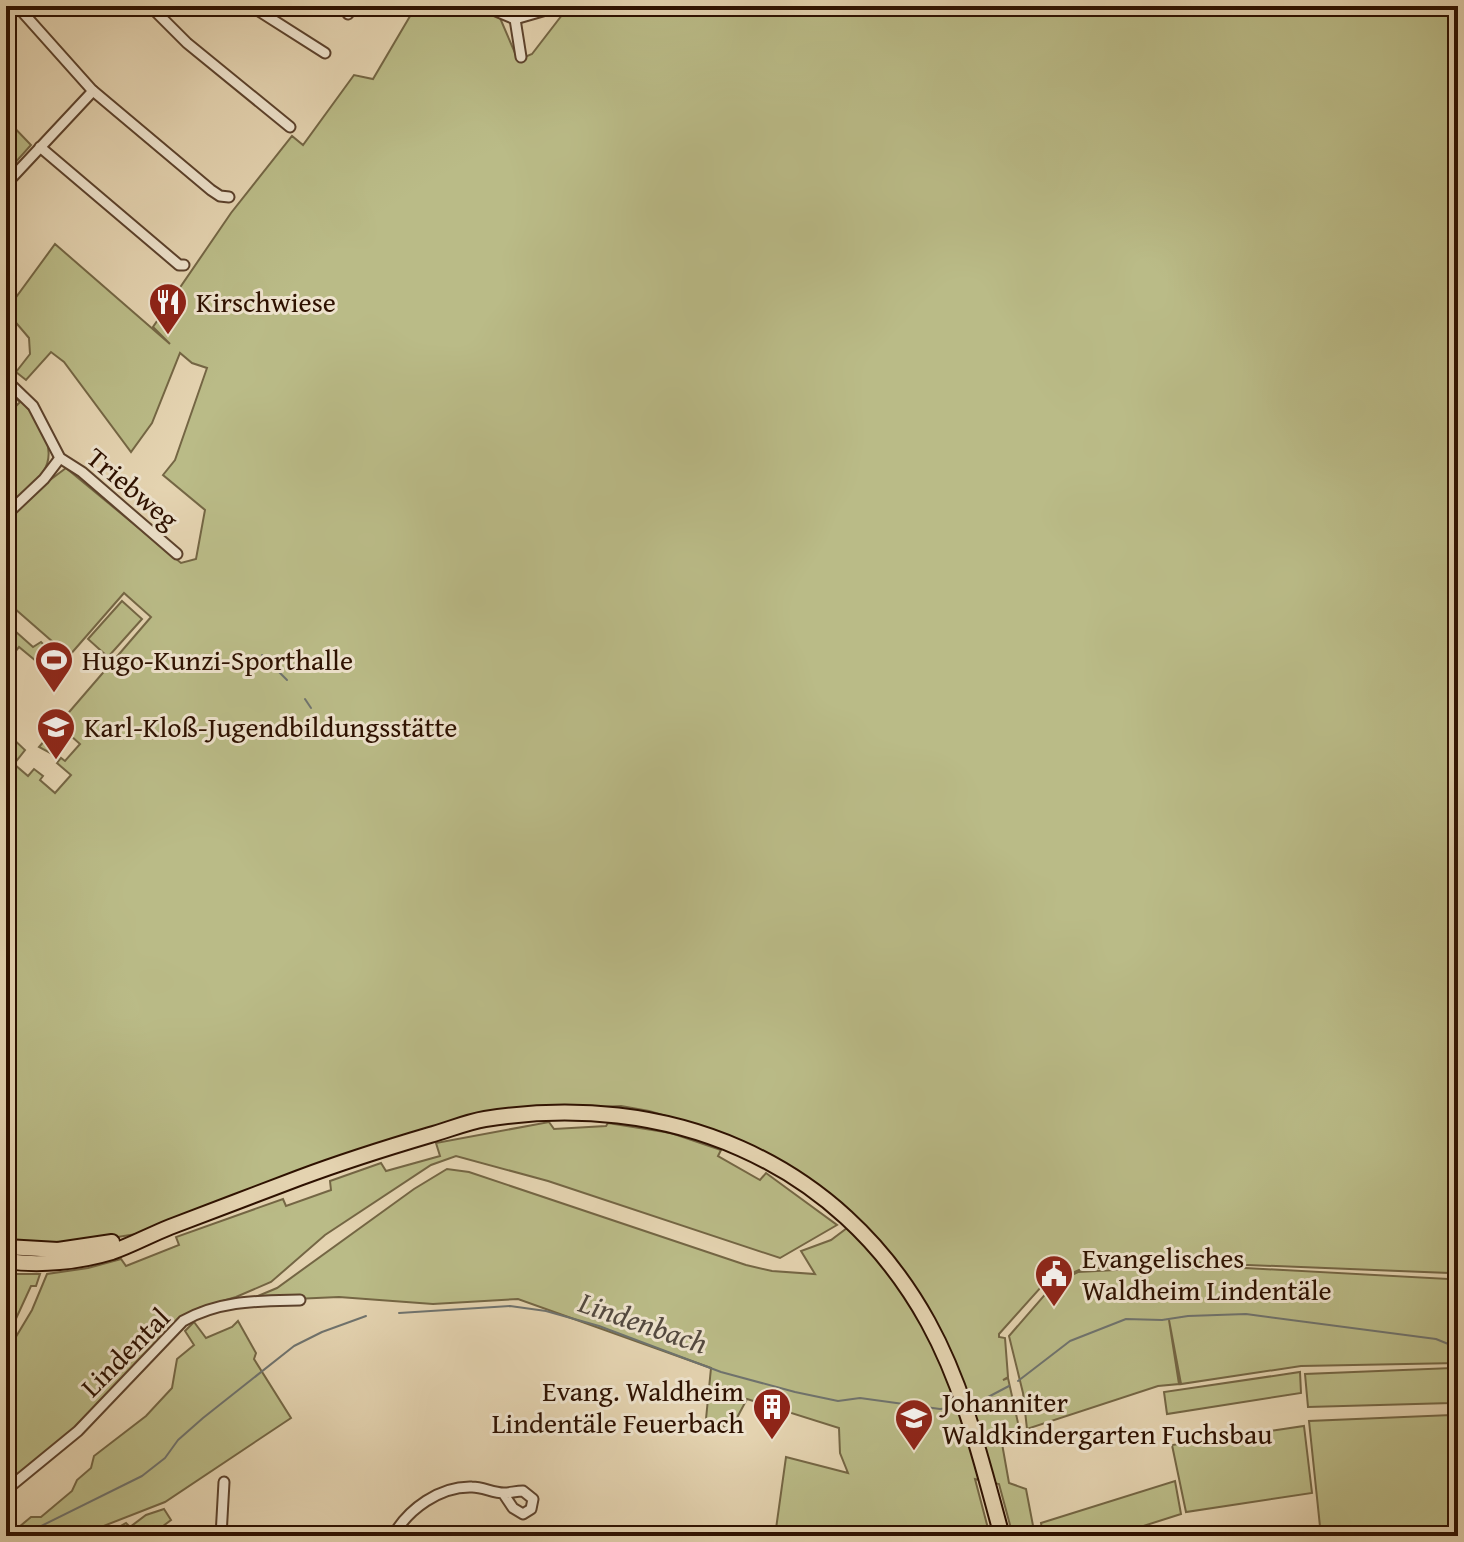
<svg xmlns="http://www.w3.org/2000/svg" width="1464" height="1542" font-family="'Gentium Book Plus',serif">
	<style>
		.green { fill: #babb87; stroke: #746644; stroke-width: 2 }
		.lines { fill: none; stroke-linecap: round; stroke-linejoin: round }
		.stream { stroke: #6f736e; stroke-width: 2 }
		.minor-casing { stroke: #5c422c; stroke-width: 13 }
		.primary-casing { stroke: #2e1100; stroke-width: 18 }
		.minor { stroke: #ede2cc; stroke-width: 9 }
		.primary { stroke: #e4d3b0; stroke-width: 14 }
		.labels { text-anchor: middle; stroke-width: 6; stroke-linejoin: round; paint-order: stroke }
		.poi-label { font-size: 28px; fill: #2e1100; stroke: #ede2cc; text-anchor: start }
		.street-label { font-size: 28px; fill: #2e1100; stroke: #ede2cc }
		.water-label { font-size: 30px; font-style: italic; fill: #544a40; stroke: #ede2cc }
	</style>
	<rect width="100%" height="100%" fill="#e4d3b0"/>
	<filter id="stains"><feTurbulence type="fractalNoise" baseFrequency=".0025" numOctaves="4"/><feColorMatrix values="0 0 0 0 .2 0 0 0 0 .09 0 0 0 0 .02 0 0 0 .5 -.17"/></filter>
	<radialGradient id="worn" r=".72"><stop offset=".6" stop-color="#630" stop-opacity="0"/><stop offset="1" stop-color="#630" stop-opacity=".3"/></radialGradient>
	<g class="green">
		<path d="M 416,6 L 507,6 L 500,18 L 518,60 L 532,54 L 569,6 L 1458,6 L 1458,1363 L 1301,1366 L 1181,1384 L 1169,1320 L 1179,1384 L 1158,1386 L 1027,1429 L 1023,1393 L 1009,1336 L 1055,1283 L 1078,1272 L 1173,1267 L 1245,1268 L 1448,1279 L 1449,1273 L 1173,1262 L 1079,1270 L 1041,1287 L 999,1334 L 999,1337 L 1005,1338 L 1008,1377 L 1003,1380 L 1008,1378 L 1020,1432 L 1001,1438 L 1009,1483 L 1026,1489 L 1035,1536 L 1013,1536 L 999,1484 L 975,1479 L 990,1536 L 775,1536 L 786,1457 L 848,1473 L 840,1453 L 839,1428 L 747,1399 L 731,1429 L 706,1419 L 711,1368 L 518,1299 L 433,1304 L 339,1297 L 246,1301 L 277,1288 L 414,1189 L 447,1169 L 469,1172 L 746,1265 L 772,1271 L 815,1274 L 801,1251 L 831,1240 L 847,1228 L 882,1261 L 966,1395 L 892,1261 L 764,1153 L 707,1128 L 649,1111 L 621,1106 L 528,1110 L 149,1232 L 55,1247 L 6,1243 L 6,732 L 25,750 L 14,764 L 28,776 L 34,769 L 43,776 L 40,780 L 55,793 L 71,775 L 57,763 L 61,758 L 65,761 L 80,744 L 71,736 L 54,755 L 39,747 L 151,617 L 124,593 L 69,656 L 6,601 L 6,542 L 10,538 L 6,541 L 6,519 L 22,501 L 66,468 L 181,563 L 196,559 L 205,510 L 163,475 L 175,460 L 207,368 L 192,363 L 180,353 L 152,423 L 131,452 L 64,362 L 51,352 L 26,380 L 16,372 L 30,354 L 29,338 L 6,311 L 55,244 L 170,344 L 153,327 L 231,213 L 292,136 L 303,145 L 354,75 L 373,79 Z"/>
		<path d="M 6,119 L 31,145 L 6,173 Z"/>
		<path d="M 6,384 C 25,404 63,442 43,472 C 34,485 17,497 6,508 L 6,416 L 20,402 L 6,391 Z"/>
		<path d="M 122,601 L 142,619 L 108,657 L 88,639 Z"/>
		<path d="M 6,623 L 33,647 L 41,642 L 50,651 L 42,666 L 19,647 L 6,663 Z"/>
		<path d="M 549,1122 L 554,1129 L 606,1126 L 608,1123 L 671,1133 L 721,1150 L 718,1156 L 760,1180 L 766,1173 L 837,1225 L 780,1258 L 548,1181 L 456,1156 L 431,1165 L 325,1235 L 271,1282 L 236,1297 L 199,1308 L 180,1319 L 75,1428 L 6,1485 L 6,1274 L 40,1274 L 36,1286 L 31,1286 L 8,1336 L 14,1340 L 32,1310 L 47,1274 L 88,1268 L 121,1259 L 126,1266 L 179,1245 L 176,1237 L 283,1199 L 286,1206 L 331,1190 L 330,1181 L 381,1163 L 386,1171 L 440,1156 L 436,1143 Z"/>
		<path d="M 238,1321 L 256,1353 L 254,1359 L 291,1418 L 165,1502 L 78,1536 L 6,1536 L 6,1528 L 19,1527 L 31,1517 L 41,1517 L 72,1491 L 77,1480 L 91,1468 L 94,1456 L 146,1416 L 172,1388 L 177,1359 L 194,1345 L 185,1331 L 194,1322 L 206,1338 L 232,1327 Z"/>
		<path d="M 1452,1368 L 1451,1403 L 1308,1407 L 1305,1374 Z"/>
		<path d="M 1300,1372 L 1301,1393 L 1167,1414 L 1164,1392 Z"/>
		<path d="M 1451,1415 L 1451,1536 L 1321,1536 L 1309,1421 Z"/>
		<path d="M 1304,1426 L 1312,1493 L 1186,1512 L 1172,1445 Z"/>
		<path d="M 1175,1481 L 1181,1514 L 1112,1536 L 1043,1536 L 1041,1523 Z"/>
		<path d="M 164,1509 L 171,1520 L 150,1536 L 103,1536 L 126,1523 L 130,1527 L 146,1515 Z"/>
	</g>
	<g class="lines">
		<g class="stream">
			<path d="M 262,655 L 287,680"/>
			<path d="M 305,699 L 311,708"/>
			<path d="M 399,1313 L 510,1306 L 546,1311 L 599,1326 L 721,1372 L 795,1392 L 838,1401 L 860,1398 L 940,1409 L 956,1407"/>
			<path d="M 1018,1381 L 1070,1341 L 1126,1319 L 1162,1320 L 1188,1316 L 1246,1314 L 1436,1339 L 1458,1348"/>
			<path d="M 971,1406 L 1009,1386"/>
			<path d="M 21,1536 L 142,1476 L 165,1458 L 178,1440 L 203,1418 L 294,1346 L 322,1332 L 366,1316"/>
		</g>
		<g class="minor-casing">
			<g id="minor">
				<path d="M 17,6 L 92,90 L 211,190 L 220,196 L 229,197"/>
				<path d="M 150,6 L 187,43 L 290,127"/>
				<path d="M 251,6 L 325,53"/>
				<path d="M 484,6 L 515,19"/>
				<path d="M 348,14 L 353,6"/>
				<path d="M 515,19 L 560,6"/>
				<path d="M 515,19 L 521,57"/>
				<path d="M 40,147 L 179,265 L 184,265"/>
				<path d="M 6,184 L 93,91"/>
				<path d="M 6,380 L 33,406 L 60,458 L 82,472 L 177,554"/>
				<path d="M 6,515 L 44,479 L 60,458"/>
				<path d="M 6,1490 L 78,1431 L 183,1321 C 220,1300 259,1301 300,1300"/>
				<path d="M 221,1536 L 224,1482"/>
				<path d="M 393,1536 C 408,1509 440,1486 472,1487 C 483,1487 493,1493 504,1493 C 510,1493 516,1491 523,1491 L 533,1499 L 531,1509 L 523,1514 L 513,1508 L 503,1493"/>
			</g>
		</g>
		<g class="primary-casing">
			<g id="primary">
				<path d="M 6,1247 L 58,1250 L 112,1242"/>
				<path d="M 6,1261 C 40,1266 79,1262 112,1252 C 132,1245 150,1235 170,1227 C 213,1211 256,1194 299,1178 C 342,1162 386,1148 430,1135 C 448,1130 467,1122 485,1119 C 666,1090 838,1159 928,1322 C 965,1389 982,1464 1002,1536"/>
			</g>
		</g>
		<use href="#minor" class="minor"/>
		<use href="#primary" class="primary"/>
	</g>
	<defs>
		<g id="restaurant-pin" transform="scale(2)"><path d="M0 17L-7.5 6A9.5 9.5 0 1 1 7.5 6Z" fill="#8f2418" stroke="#ede2cc"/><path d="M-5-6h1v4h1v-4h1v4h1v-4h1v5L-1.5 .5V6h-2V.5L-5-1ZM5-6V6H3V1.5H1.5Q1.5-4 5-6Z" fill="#fff"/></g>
		<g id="stadium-pin" transform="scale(2)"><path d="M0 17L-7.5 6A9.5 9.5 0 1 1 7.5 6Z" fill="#8f2418" stroke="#ede2cc"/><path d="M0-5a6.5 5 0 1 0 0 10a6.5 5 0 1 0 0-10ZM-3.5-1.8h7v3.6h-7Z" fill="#fff"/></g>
		<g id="university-pin" transform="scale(2)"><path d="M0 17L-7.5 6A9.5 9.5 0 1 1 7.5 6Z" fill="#8f2418" stroke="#ede2cc"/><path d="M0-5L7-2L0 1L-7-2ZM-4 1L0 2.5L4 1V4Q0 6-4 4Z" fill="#fff"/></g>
		<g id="civic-pin" transform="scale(2)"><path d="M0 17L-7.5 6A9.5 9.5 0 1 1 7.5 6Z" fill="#8f2418" stroke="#ede2cc"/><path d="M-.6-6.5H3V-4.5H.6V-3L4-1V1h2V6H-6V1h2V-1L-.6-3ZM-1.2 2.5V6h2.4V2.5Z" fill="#fff"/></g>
		<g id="building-pin" transform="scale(2)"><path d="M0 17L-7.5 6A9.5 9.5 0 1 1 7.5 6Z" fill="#8f2418" stroke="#ede2cc"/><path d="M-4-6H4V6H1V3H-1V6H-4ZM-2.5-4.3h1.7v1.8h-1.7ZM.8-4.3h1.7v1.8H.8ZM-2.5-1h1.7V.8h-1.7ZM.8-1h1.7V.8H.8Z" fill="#fff"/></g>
		<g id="school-pin" transform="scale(2)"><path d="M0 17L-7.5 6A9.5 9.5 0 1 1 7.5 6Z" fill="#8f2418" stroke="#ede2cc"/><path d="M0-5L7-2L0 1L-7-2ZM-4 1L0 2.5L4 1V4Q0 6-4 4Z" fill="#fff"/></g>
	</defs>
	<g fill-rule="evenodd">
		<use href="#restaurant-pin" x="168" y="302"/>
		<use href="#stadium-pin" x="54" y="660"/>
		<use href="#university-pin" x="56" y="727"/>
		<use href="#civic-pin" x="1054" y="1274"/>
		<use href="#building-pin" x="772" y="1407"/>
		<use href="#school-pin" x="914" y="1418"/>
	</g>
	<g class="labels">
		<g class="poi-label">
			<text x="196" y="312">Kirschwiese</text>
			<text x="82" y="670">Hugo-Kunzi-Sporthalle</text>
			<text x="84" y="737">Karl-Kloß-Jugendbildungsstätte</text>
			<text x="1082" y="1268">Evangelisches<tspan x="1082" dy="32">Waldheim Lindentäle</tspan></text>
			<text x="744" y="1401" text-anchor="end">Evang. Waldheim<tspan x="744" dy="32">Lindentäle Feuerbach</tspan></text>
			<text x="942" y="1412">Johanniter<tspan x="942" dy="32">Waldkindergarten Fuchsbau</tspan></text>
		</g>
		<g class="street-label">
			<text transform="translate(133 488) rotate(40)" y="10">Triebweg</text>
			<text transform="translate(125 1352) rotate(-45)" y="10">Lindental</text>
		</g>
		<g class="water-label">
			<text transform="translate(643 1323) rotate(19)" y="10">Lindenbach</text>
		</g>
	</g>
	<rect width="1464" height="1542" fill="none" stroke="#e4d3b0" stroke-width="32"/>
	<rect x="8" y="8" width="1448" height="1526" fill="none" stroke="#2e1100" stroke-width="4"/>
	<rect x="16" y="16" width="1432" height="1510" fill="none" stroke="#2e1100" stroke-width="2"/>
	<rect width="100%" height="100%" filter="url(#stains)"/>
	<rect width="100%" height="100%" fill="url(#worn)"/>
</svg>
